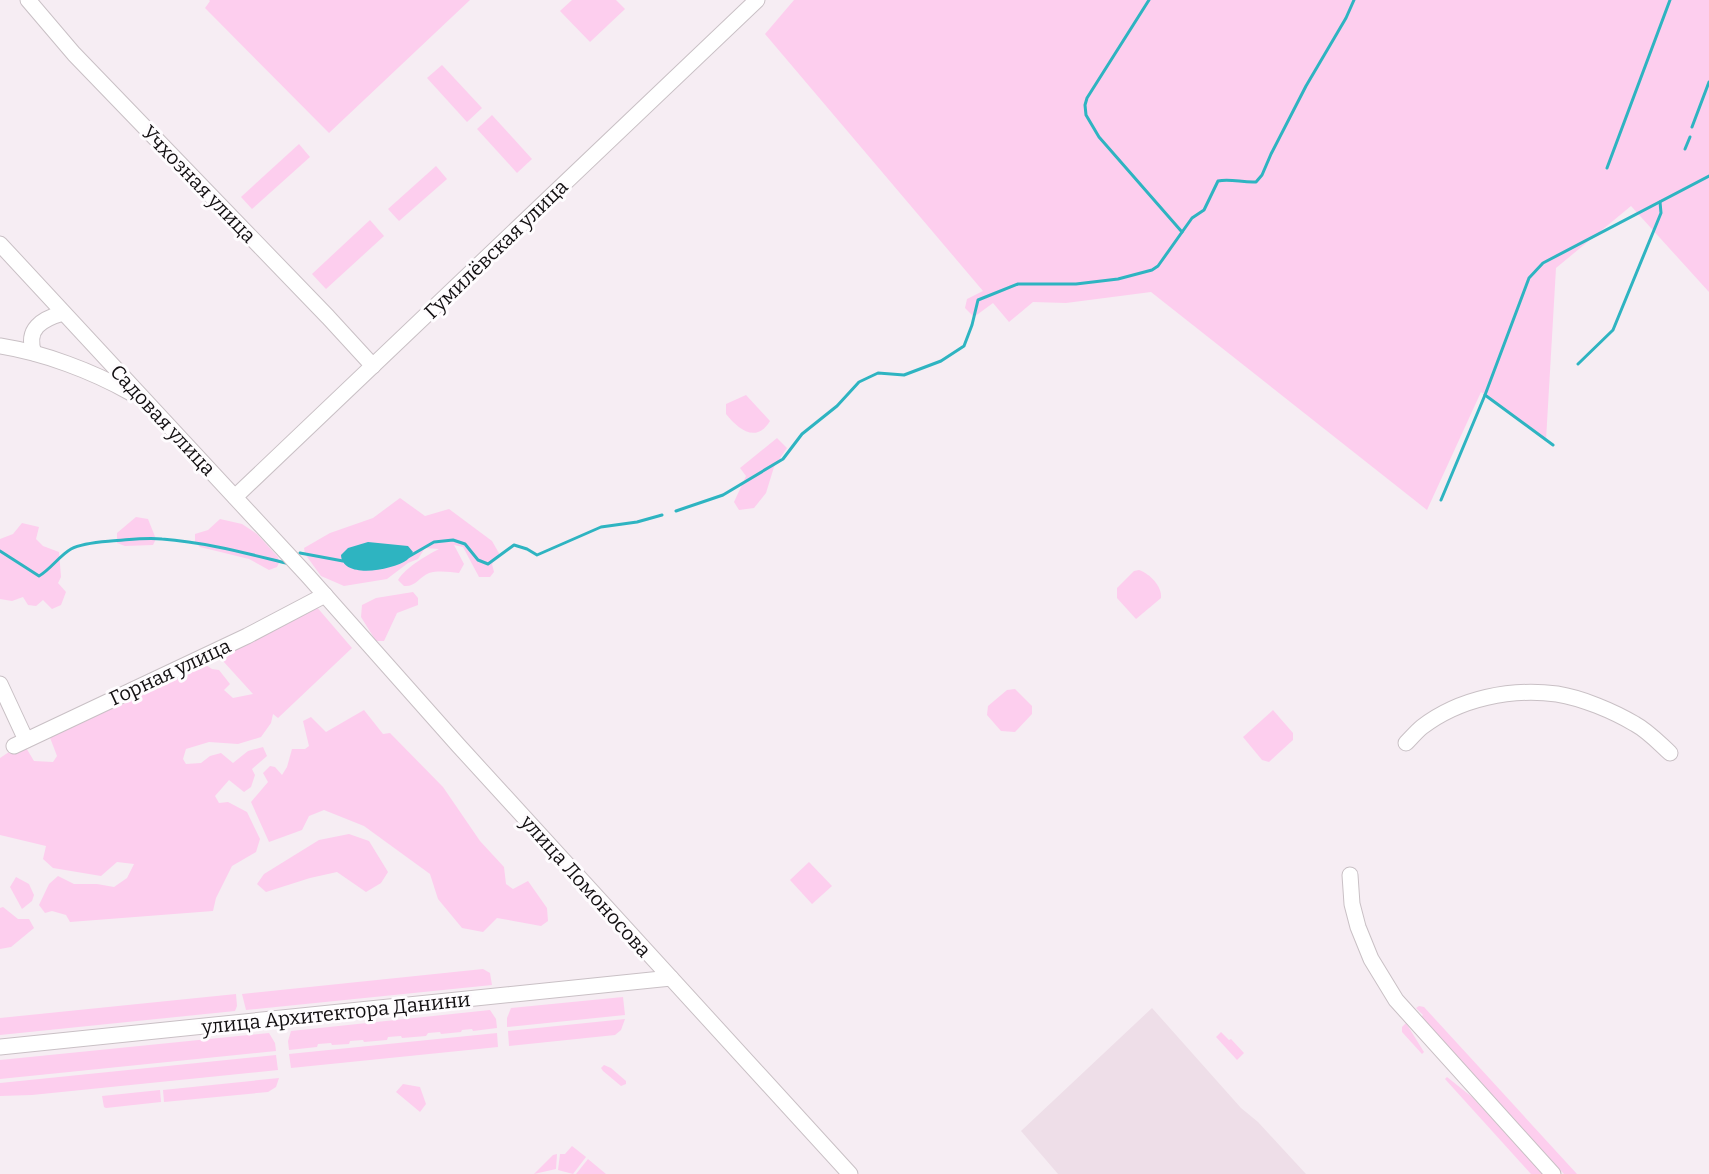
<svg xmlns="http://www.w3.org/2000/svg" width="1709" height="1174" font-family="Bitter,serif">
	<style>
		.built { fill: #eedee8 }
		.green { fill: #fdceee }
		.water { fill: #2eb4c1 }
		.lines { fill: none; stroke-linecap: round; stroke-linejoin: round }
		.stream { stroke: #2eb4c1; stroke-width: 3 }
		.minor-casing { stroke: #c9c0c5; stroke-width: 17 }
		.minor { stroke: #fff; stroke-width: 15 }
		.labels { text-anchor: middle; stroke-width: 6; stroke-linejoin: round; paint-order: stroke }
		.street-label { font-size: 20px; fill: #120f11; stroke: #fefcfe }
	</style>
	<rect width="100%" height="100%" fill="#f6edf3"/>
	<path class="built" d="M 1152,1008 L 1241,1108 L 1258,1122 L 1306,1174 L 1058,1174 L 1021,1131 Z"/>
	<g class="green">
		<path d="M 209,0 L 470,0 L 329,133 L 205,8 L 210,1 Z"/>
		<path d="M 572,0 L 616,0 L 625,9 L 590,42 L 560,11 Z"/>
		<path d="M 794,0 L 1709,0 L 1709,292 L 1631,206 L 1556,268 L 1546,440 L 1481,392 L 1427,510 L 1151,292 L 1066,303 L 1033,302 L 1009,322 L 993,303 L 974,317 L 965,308 L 967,299 L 983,291 L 765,34 Z"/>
		<path d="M 442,65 L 482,108 L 467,122 L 427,78 Z"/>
		<path d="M 492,115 L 532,159 L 517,173 L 477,129 Z"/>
		<path d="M 299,144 L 310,157 L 252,209 L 241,197 Z"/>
		<path d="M 436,166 L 447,179 L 399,221 L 388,209 Z"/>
		<path d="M 370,220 L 384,236 L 326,289 L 312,274 Z"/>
		<path d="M 746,395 L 770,421 C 756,444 738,429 726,414 L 726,404 Z"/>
		<path d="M 777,438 L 787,448 L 774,467 L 766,493 L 754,508 L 739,510 L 734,502 L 746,476 L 740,468 Z"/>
		<path d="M 400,498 L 425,516 L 449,509 L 492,541 L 500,555 L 492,564 L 494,572 L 490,577 L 479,577 L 463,547 L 454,545 L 464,564 L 459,573 C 450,572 439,570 429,573 C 419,577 416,587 404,586 L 398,580 C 405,568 427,555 439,549 L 425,548 L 418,559 L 408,563 L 387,579 L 344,586 L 321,576 L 305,554 L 304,548 L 330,533 L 373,518 Z"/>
		<path d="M 136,517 L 148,519 L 156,539 L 153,545 L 125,546 L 117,543 L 117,533 Z"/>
		<path d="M 220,519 L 242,524 L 257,534 L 278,557 L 279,563 L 277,567 L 269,570 L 249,559 L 200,547 L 195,542 L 195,534 L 208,530 Z"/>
		<path d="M 22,523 L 39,527 L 36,539 L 43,546 L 59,552 L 61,577 L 58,583 L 66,592 L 61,605 L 52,609 L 43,600 L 36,606 L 28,605 L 23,597 L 12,601 L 0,599 L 0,539 L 13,534 Z"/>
		<path d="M 1139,570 C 1150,574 1162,586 1161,598 L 1136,619 L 1117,598 L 1117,588 L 1134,571 Z"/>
		<path d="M 413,592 L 418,598 L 418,605 L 397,613 L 384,641 L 376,641 L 361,617 L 362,605 L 376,598 Z"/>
		<path d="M 315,605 L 352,648 L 278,718 L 273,714 L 271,723 L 261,737 L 238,744 L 209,742 L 186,749 L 183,759 L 186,764 L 201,763 L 210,756 L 221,753 L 233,763 L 248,751 L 263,747 L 267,756 L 252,769 L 255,775 L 251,787 L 244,792 L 229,780 L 215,796 L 219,803 L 228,802 L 247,812 L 260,839 L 256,852 L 232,866 L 216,898 L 213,911 L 70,922 L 66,915 L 52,911 L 45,913 L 39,905 L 49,884 L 58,876 L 74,884 L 97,884 L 114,887 L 127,878 L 134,864 L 117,862 L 101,876 L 53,868 L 43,859 L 46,846 L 0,835 L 0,758 L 18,746 L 25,746 L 34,761 L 53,762 L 57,756 L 49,735 L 203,663 L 212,669 L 219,670 L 230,684 L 224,690 L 233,698 L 253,694 L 223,661 L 231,653 L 231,647 Z"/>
		<path d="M 1015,689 L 1032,706 L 1032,714 L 1015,732 L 1001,731 L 987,715 L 988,706 L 1007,690 Z"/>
		<path d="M 364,710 L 383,734 L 390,733 L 443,787 L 480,841 L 504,867 L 506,884 L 513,889 L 528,881 L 547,908 L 548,921 L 541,926 L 497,918 L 483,932 L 462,928 L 438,899 L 430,874 L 364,826 L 324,810 L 309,816 L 302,830 L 269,842 L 251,802 L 268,782 L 263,773 L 270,766 L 275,767 L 282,775 L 287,767 L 292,749 L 305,749 L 309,746 L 303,721 L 311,717 L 326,732 Z"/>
		<path d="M 1273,710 L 1293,733 L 1293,740 L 1269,762 L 1262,760 L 1243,737 Z"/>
		<path d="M 349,834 L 369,841 L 388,872 L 381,883 L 366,892 L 337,872 L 310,878 L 266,892 L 257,884 L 264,874 L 319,840 Z"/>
		<path d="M 809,862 L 832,886 L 812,904 L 790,880 Z"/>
		<path d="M 16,877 L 29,884 L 34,895 L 32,901 L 22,909 L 10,887 Z"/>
		<path d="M 3,907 L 18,919 L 29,919 L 34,928 L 11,947 L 0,949 L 0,908 Z"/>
		<path d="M 483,969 L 490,973 L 492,985 L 246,1010 L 242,994 Z"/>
		<path d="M 236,994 L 237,1006 L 235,1011 L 0,1035 L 0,1018 Z"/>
		<path d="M 623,997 L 625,1015 L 507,1027 L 507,1018 L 511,1008 Z"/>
		<path d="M 1419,1006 L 1424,1007 L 1577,1174 L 1564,1174 L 1421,1017 L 1423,1015 L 1416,1008 Z"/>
		<path d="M 490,1010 L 496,1019 L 497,1028 L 473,1031 L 472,1029 L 462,1030 L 461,1032 L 441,1034 L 440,1032 L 428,1033 L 426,1036 L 402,1038 L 401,1036 L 388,1037 L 387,1040 L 364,1042 L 363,1040 L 350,1041 L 349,1044 L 332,1045 L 331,1043 L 318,1044 L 317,1047 L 289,1050 L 288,1041 L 291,1031 Z"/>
		<path d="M 625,1019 L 621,1030 L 615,1035 L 509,1046 L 508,1031 Z"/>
		<path d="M 1406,1023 L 1424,1052 L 1422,1054 L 1402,1032 L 1402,1027 Z"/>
		<path d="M 1221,1032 L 1229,1040 L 1231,1039 L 1244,1053 L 1237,1060 L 1216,1037 Z"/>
		<path d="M 269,1033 L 275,1043 L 276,1051 L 0,1079 L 0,1060 Z"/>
		<path d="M 497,1033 L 498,1047 L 291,1068 L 289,1054 Z"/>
		<path d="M 276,1055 L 278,1070 L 32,1095 L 0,1096 L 0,1083 Z"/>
		<path d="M 604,1065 L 611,1068 L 626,1081 L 626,1084 L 621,1086 L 603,1071 L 601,1068 Z"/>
		<path d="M 1447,1077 L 1472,1097 L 1543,1174 L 1531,1174 L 1445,1079 Z"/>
		<path d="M 279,1078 L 276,1087 L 268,1092 L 164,1102 L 163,1090 Z"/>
		<path d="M 403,1084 L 420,1087 L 426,1104 L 420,1112 L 396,1092 Z"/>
		<path d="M 160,1090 L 161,1102 L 106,1108 L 104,1107 L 102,1096 Z"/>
		<path d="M 572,1146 L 586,1157 L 573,1174 L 558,1170 L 560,1154 L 565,1154 Z"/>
		<path d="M 557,1154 L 556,1169 L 534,1174 L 553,1155 Z"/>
		<path d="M 588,1159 L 606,1174 L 576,1174 Z"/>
	</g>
	<path class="water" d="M 368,542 L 408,546 L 413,552 C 411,555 409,558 407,560 C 393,570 342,580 341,555 L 348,548 Z"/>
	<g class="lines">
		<g class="stream">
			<path d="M 1149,0 L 1087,98 L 1085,105 L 1086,115 L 1099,137 L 1182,232"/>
			<path d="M 1692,127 L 1709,82"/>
			<path d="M 1685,149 L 1690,137"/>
			<path d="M 1607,168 L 1670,0"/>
			<path d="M 1578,364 L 1613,330 L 1661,213 L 1660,202"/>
			<path d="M 1485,395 L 1553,445"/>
			<path d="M 1441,500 L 1485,395 L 1529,278 L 1543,263 L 1709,176"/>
			<path d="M 676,511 L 723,495 L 783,459 L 802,434 L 837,406 L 859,382 L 878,373 L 904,375 L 941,361 L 964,346 L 972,325 L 978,300 L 1018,284 L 1076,284 L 1118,279 L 1152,270 L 1158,266 L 1192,218 L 1204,210 L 1218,181 C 1230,178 1243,183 1256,182 L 1262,175 L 1271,154 L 1306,86 L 1346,18 L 1354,0"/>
			<path d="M 0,551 L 39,576 C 51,569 59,556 71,549 C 82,543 99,542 111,541 C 128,540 146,537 162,539 C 204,542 245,553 286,563"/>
			<path d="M 300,553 L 343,561"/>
			<path d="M 408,557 L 434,542 L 453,540 L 465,544 L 478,560 L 488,564 L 514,545 L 527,549 L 537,555 L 601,527 L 637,522 L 662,515"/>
		</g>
		<g class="minor-casing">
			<g id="minor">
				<path d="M 28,0 L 74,54 L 328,317 L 373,366"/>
				<path d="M 0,244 L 308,576 L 458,745 L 850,1174"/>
				<path d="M 0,346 C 44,353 92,371 131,393"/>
				<path d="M 34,353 C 25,329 42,319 63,313"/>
				<path d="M 235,497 L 757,0"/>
				<path d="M 0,684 L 26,740"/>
				<path d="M 1406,743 C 1411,738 1416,732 1422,727 C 1460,698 1511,688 1557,694 C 1582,698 1613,711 1635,724 C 1648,731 1659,743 1670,753"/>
				<path d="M 14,746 L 247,636 L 325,595"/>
				<path d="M 1350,875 L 1352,904 L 1358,927 L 1371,959 L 1396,1000 L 1553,1174"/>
				<path d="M 0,1047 L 671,978"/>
			</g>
		</g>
		<use href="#minor" class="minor"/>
	</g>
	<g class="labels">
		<g class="street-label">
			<text transform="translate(199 184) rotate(46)" y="7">Учхозная улица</text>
			<text transform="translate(496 249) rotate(-44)" y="7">Гумилёвская улица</text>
			<text transform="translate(163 420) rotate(47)" y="7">Садовая улица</text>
			<text transform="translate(170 672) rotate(-25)" y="7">Горная улица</text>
			<text transform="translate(586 886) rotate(48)" y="7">улица Ломоносова</text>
			<text transform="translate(336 1013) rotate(-6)" y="7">улица Архитектора Данини</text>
		</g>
	</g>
</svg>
